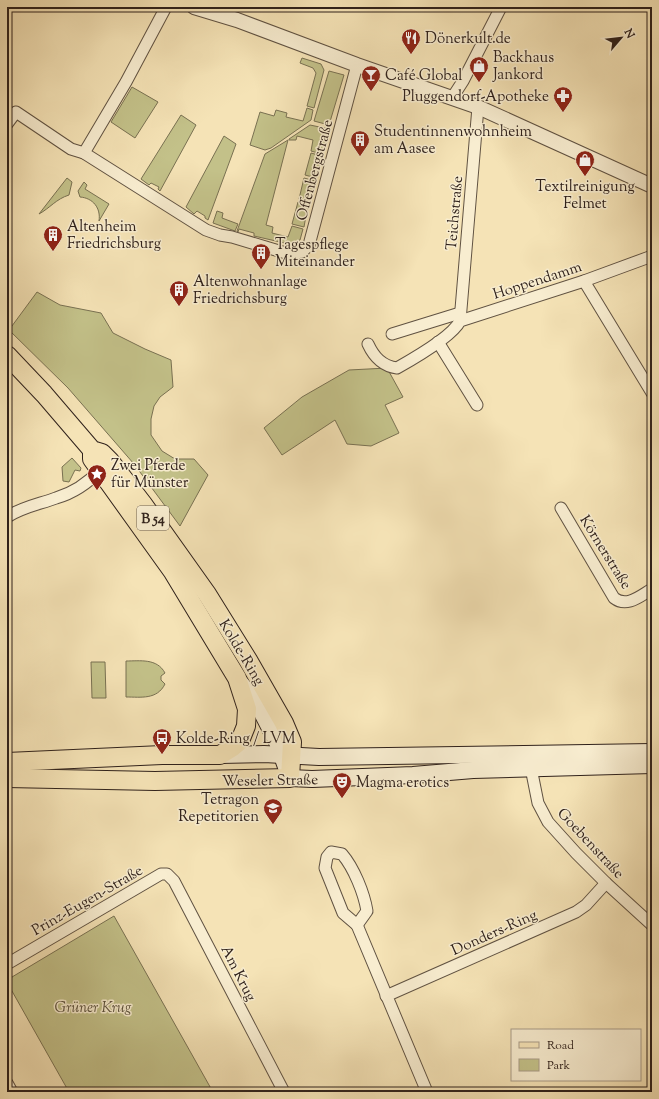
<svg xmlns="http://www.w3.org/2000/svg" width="659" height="1099" font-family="'Sorts Mill Goudy',serif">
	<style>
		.green { fill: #c3c189; stroke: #797152 }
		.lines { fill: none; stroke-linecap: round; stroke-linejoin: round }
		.minor-casing { stroke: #605242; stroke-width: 13 }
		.tertiary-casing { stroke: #605242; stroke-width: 16 }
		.secondary-casing { stroke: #2f211b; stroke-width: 18 }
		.primary-casing { stroke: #2f211b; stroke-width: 20 }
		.minor { stroke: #f8edd0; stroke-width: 11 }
		.tertiary { stroke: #f8edd0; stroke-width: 14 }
		.secondary { stroke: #f8edd0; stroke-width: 16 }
		.primary { stroke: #f5e3b6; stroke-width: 18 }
		.labels { text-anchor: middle; stroke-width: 3; stroke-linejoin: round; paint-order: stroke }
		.shield { fill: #f8edd0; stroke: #6b5e51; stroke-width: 1 }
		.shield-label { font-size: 14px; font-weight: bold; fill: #2f211b }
		.poi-label { font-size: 15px; fill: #2f211b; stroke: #f8edd0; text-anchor: start }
		.street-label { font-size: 15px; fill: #2f211b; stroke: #f8edd0 }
		.park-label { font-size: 15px; font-style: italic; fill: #5b513c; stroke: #f8edd0 }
	</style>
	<rect width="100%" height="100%" fill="#f5e3b6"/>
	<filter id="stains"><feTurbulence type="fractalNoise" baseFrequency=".005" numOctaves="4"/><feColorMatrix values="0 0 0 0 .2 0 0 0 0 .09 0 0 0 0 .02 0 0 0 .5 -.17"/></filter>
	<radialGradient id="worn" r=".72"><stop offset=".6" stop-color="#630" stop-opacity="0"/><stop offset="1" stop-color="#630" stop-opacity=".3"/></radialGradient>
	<g class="green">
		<path d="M 302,58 L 321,64 L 324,70 L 314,108 L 307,106 L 316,73 L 313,68 L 300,63 Z"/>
		<path d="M 329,71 L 344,75 L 329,125 L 314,121 Z"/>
		<path d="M 132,87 L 158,102 L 135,138 L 111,122 Z"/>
		<path d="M 307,108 L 313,110 L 311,120 L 271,148 L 265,150 L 250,145 L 260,112 L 274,116 L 276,110 L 287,113 L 286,117 L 303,121 Z"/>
		<path d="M 181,115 L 196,125 L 160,191 L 158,189 L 159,187 L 151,183 L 149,185 L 141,179 Z"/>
		<path d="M 310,125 L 329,129 L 322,154 L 311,151 L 313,140 L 297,136 L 296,140 L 289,140 L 289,139 Z"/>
		<path d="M 224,136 L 236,144 L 208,220 L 205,218 L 205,216 L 197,211 L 194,214 L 186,207 Z"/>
		<path d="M 288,140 L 266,225 L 273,227 L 272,233 L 288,237 L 292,226 L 303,229 L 300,240 L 289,244 L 254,236 L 254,233 L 239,229 L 238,232 L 237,231 L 265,154 Z"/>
		<path d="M 311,153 L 322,156 L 316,178 L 305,175 Z"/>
		<path d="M 67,178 L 72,182 L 69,195 C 56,199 50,208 39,214 Z"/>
		<path d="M 304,178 L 315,181 L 312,188 L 314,188 L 310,202 L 299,199 Z"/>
		<path d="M 84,182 L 87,185 L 85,189 L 109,204 L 99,221 C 101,208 93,198 80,197 L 78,191 Z"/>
		<path d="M 298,202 L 308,204 L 304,227 L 292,224 Z"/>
		<path d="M 217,211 L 223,213 L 222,218 L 238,224 L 235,231 L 213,223 Z"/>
		<path d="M 37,292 L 60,305 L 101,313 L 113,333 L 145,349 L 171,360 L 173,387 L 160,397 L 154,406 L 151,419 L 151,435 L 162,451 L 175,459 L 194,459 L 208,475 L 180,526 L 134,464 L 68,388 L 9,330 Z"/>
		<path d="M 387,368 L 403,397 L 385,405 L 399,433 L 371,446 L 347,444 L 335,420 L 282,455 L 264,428 L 302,397 L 349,370 Z"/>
		<path d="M 72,458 L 81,468 L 80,471 L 75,470 L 69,482 L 63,481 L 62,467 Z"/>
		<path d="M 126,661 C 140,661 157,658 165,673 L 161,676 L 161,680 L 165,684 C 157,700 141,697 126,697 Z"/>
		<path d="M 91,662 L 105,662 L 106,698 L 92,698 Z"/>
		<path d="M 114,916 L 209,1085 L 213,1092 L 69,1092 L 8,984 L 12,977 Z"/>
	</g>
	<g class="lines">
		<g class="minor-casing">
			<g id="minor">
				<path d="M 166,7 L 126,82 L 84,153 L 206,230 L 220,235 L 232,237 L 289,254 L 302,252 L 309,245 L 357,65"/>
				<path d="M 452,98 L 463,81 L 501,7"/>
				<path d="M 7,124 L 16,112 L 71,149 L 84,153"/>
				<path d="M 584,281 L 652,393"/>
				<path d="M 460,321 L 478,107"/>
				<path d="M 392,334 L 460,313"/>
				<path d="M 438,342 L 477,405"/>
				<path d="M 368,344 C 374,357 382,366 397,368 C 413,359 452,337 460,321 L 584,281 L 652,256"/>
				<path d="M 561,508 L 614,598 C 627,608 640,596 652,589"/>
				<path d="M 7,517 C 22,507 40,504 56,498 C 73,493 89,482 100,470"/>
				<path d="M 531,768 L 538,803 L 548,822 L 576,853 L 606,883 L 652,925"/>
				<path d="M 331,852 L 342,854 C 354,868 364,893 367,911 L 357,925 L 343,913 L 325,868 L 327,857 Z"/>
				<path d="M 357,925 L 427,1092"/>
				<path d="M 7,964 L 161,874 L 167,874 L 174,881 L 284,1092"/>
				<path d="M 386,996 L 576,912 L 586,905 L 606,883"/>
				<path d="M 7,1083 L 12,1092"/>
			</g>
		</g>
		<g class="tertiary-casing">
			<path id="tertiary" d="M 194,7 L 237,20 L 357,65 L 478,107 L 652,186"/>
		</g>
		<g class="secondary-casing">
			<g id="secondary">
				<path d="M 239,681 L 257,703 L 277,742 L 290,778 L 312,779 L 413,775 L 473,770 L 652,765"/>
				<path d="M 220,755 L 264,754 L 319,757 L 652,752"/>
			</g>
		</g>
		<g class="primary-casing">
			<g id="primary">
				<path d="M 7,355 L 44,394 L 92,450 L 102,453 L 110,461 L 143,504 L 207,594 L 248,660 L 284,723 L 292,742 L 290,778 L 155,781 L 7,778"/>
				<path d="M 7,762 L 162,755 L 220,755 L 233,747 L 240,741 L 246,726 L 247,709 L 237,678 L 173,572 L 92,459 L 92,450"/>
			</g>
		</g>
		<use href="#minor" class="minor"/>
		<use href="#tertiary" class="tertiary"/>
		<use href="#secondary" class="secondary"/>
		<use href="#primary" class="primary"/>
	</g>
	<defs>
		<g id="restaurant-pin" transform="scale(1)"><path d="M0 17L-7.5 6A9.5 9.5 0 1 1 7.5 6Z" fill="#8f2418" stroke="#f8edd0"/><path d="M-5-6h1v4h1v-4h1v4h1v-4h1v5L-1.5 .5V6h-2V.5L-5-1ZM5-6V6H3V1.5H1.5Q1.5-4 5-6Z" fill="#fff"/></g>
		<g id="shop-pin" transform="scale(1)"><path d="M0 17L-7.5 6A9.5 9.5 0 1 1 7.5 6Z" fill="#8f2418" stroke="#f8edd0"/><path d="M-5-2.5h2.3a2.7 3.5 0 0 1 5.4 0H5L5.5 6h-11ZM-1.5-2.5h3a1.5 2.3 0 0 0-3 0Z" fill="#fff"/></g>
		<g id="bar-pin" transform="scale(1)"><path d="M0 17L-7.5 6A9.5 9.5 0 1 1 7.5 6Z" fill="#8f2418" stroke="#f8edd0"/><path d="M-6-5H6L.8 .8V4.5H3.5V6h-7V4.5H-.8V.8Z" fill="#fff"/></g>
		<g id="pharmacy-pin" transform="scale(1)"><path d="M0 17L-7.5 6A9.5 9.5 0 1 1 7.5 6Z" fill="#8f2418" stroke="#f8edd0"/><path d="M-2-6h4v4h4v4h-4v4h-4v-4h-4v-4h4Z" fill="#fff"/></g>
		<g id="building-pin" transform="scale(1)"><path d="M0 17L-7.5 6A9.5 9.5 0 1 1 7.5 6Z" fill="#8f2418" stroke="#f8edd0"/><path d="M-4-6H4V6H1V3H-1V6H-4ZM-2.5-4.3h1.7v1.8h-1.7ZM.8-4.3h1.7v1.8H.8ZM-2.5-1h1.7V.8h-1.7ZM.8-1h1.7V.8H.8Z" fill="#fff"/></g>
		<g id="sight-pin" transform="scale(1)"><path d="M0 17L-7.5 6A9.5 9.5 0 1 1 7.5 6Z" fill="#8f2418" stroke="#f8edd0"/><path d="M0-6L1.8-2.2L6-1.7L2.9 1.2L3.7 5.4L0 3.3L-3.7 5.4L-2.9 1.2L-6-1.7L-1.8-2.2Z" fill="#fff"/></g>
		<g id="bus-pin" transform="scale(1)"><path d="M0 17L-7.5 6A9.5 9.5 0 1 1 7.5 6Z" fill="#8f2418" stroke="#f8edd0"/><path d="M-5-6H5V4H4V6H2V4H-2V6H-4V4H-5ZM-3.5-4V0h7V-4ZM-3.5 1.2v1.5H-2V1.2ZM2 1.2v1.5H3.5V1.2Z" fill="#fff"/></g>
		<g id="theatre-pin" transform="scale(1)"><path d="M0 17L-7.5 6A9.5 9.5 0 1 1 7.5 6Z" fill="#8f2418" stroke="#f8edd0"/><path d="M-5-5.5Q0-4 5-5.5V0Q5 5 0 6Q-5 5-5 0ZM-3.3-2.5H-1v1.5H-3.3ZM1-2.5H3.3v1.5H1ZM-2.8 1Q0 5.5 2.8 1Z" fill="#fff"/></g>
		<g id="school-pin" transform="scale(1)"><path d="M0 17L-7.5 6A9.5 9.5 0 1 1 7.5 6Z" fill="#8f2418" stroke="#f8edd0"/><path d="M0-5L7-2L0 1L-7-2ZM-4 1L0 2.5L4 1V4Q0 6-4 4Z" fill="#fff"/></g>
	</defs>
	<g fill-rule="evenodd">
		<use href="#restaurant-pin" x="411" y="38"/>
		<use href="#shop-pin" x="479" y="66"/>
		<use href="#bar-pin" x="371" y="75"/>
		<use href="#pharmacy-pin" x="563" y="96"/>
		<use href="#building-pin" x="360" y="140"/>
		<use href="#shop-pin" x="585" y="160"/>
		<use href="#building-pin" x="53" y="235"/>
		<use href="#building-pin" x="261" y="253"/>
		<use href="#building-pin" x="179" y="290"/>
		<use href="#sight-pin" x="97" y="474"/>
		<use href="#bus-pin" x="162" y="738"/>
		<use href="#theatre-pin" x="342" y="782"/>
		<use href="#school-pin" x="273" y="808"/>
	</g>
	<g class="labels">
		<rect class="shield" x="137" y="506" width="32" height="24" rx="3"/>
		<g class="shield-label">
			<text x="153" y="523">B 54</text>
		</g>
		<g class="poi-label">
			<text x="425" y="43">Dönerkult.de</text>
			<text x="493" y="62">Backhaus<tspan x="493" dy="17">Jankord</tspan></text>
			<text x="385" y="80">Café Global</text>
			<text x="549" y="101" text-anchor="end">Pluggendorf-Apotheke</text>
			<text x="374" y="136">Studentinnenwohnheim<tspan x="374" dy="17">am Aasee</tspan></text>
			<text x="585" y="191" text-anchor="middle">Textilreinigung<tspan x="585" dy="17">Felmet</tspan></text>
			<text x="67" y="231">Altenheim<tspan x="67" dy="17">Friedrichsburg</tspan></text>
			<text x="275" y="249">Tagespflege<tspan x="275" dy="17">Miteinander</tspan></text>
			<text x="193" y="286">Altenwohnanlage<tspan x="193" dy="17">Friedrichsburg</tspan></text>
			<text x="111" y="470">Zwei Pferde<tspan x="111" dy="17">für Münster</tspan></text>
			<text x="176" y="743">Kolde-Ring / LVM</text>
			<text x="356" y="787">Magma erotics</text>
			<text x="259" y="804" text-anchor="end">Tetragon<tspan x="259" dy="17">Repetitorien</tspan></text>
		</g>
		<g class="street-label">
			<text transform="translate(314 170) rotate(-75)" y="5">Offenbergstraße</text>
			<text transform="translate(454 213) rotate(-85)" y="5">Teichstraße</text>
			<text transform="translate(537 280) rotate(-18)" y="5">Hoppendamm</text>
			<text transform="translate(606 552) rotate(58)" y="5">Körnerstraße</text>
			<text transform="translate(242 652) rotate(59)" y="5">Kolde-Ring</text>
			<text transform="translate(270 780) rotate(-1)" y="5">Weseler Straße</text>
			<text transform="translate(591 843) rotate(47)" y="5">Goebenstraße</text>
			<text transform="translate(87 900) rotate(-30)" y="5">Prinz-Eugen-Straße</text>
			<text transform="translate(494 932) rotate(-24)" y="5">Donders-Ring</text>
			<text transform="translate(239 973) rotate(63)" y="5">Am Krug</text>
		</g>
		<g class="park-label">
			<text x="93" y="1012">Grüner Krug</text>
		</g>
	</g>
	<rect width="659" height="1099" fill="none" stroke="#f5e3b6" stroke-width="24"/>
	<rect x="8" y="8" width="643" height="1083" fill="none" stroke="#2f211b" stroke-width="2"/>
	<rect x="12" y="12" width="635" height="1075" fill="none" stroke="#2f211b"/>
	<rect x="511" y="1029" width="130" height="52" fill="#f8edd0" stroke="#a89b88"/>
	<rect x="519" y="1042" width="20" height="6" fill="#f5e3b6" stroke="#a89b88"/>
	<text x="547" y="1049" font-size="12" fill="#2f211b">Road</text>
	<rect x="519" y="1059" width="20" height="12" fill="#c3c189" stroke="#a89b88"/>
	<text x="547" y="1069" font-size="12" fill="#2f211b">Park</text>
	<g transform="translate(621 38) rotate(62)" stroke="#f8edd0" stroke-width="3" paint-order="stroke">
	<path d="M0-3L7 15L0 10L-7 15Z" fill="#2f211b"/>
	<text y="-6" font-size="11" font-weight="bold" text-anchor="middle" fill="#2f211b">N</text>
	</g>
	<rect width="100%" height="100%" filter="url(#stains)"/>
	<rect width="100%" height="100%" fill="url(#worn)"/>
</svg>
